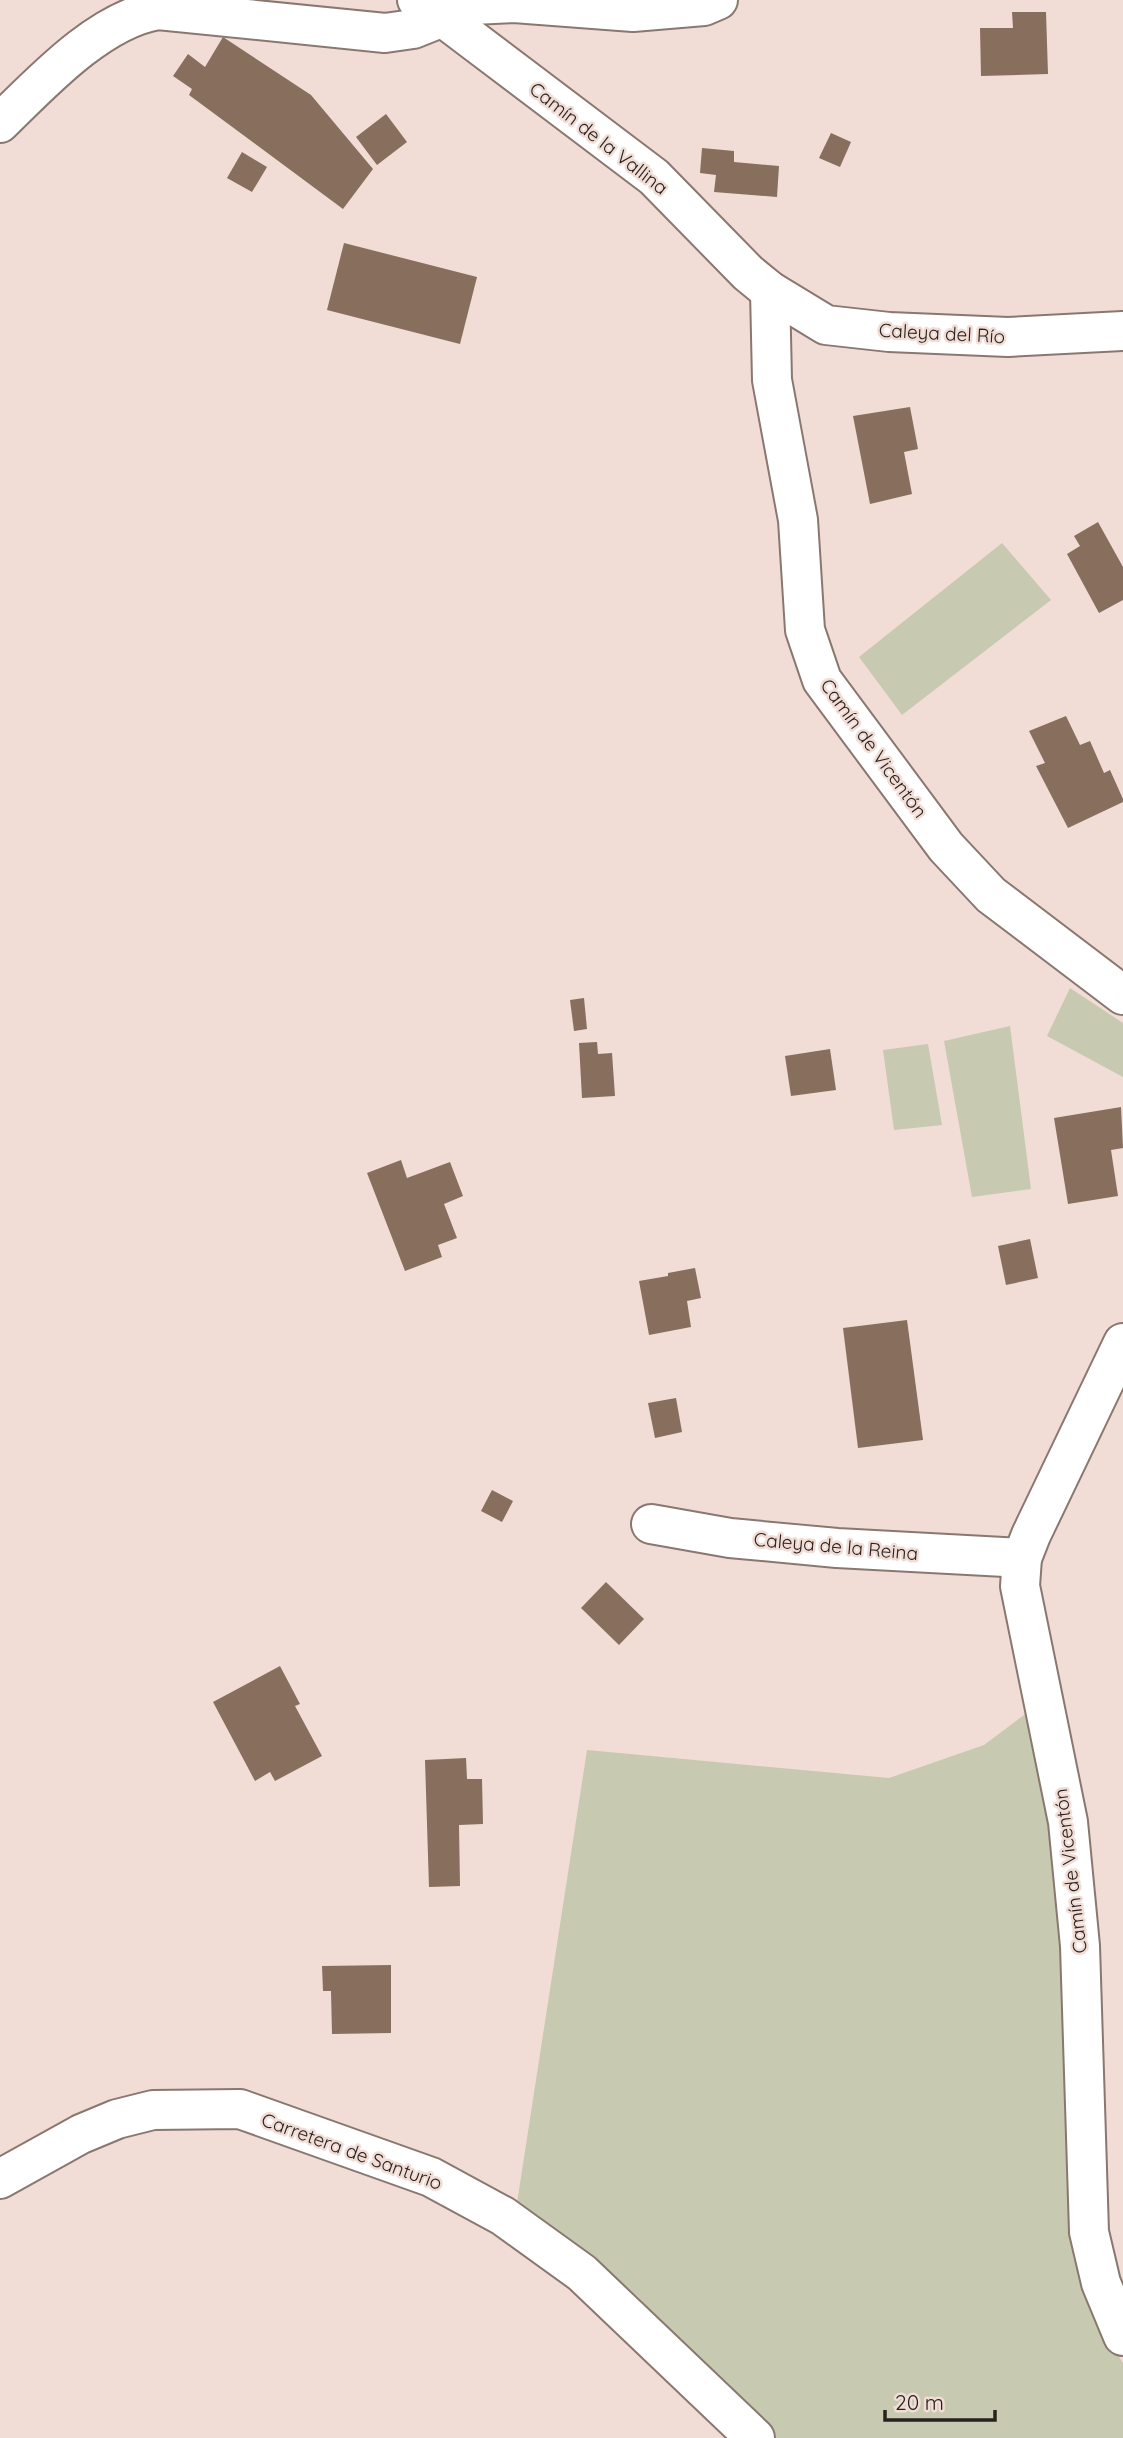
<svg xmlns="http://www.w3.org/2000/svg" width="1123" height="2438" font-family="Quicksand,sans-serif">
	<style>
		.green { fill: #c7cab0 }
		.building { fill: #876e5d }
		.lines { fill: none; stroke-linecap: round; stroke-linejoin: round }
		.minor-casing { stroke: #897770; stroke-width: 42 }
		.minor { stroke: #fff; stroke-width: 38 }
		.labels { text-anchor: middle; stroke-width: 5; stroke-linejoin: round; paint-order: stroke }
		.street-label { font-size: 19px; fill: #28211e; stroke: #f1ddd5 }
	</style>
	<rect width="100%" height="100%" fill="#f1ddd5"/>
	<g class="green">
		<path d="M 1002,543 L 1051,600 L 902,715 L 859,657 Z"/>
		<path d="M 1070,988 L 1123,1023 L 1123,1077 L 1047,1036 Z"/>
		<path d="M 1010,1026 L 1031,1189 L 972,1197 L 944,1041 Z"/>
		<path d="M 928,1044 L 942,1125 L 894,1130 L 883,1050 Z"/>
		<path d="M 1028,1712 L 1043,1773 L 1060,1892 L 1097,2324 L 1123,2363 L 1123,2438 L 774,2438 L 699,2371 L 638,2297 L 575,2245 L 517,2203 L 587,1750 L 889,1778 L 984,1745 Z"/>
	</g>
	<g class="building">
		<path d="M 1012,12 L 1046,12 L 1048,74 L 981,76 L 980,28 L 1013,28 Z"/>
		<path d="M 223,37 L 311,95 L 373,169 L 343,209 L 189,95 L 192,89 L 173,76 L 188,54 L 205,67 Z"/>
		<path d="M 386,114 L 407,142 L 377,165 L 356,137 Z"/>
		<path d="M 831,133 L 851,142 L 840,167 L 819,158 Z"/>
		<path d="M 702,148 L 734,151 L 734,162 L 779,166 L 777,197 L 714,192 L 716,175 L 700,173 Z"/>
		<path d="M 242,152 L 267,167 L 252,192 L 227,178 Z"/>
		<path d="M 344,243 L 477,277 L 460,344 L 327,310 Z"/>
		<path d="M 910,407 L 918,449 L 904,452 L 912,494 L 870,504 L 853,416 Z"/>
		<path d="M 1098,522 L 1123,567 L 1123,600 L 1099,613 L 1067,554 L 1080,546 L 1074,536 Z"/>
		<path d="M 1066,716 L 1080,745 L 1090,741 L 1104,773 L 1110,770 L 1123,799 L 1123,802 L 1068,828 L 1036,766 L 1045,763 L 1029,731 Z"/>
		<path d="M 584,998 L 587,1029 L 574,1031 L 570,1000 Z"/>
		<path d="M 597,1042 L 598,1054 L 612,1053 L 615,1096 L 582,1098 L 579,1043 Z"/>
		<path d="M 830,1049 L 836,1090 L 791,1096 L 785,1056 Z"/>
		<path d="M 1121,1107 L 1123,1148 L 1111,1150 L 1118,1196 L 1068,1204 L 1054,1118 Z"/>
		<path d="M 401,1160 L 407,1178 L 450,1162 L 463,1196 L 444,1204 L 457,1238 L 438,1245 L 442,1257 L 405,1271 L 367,1173 Z"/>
		<path d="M 1030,1239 L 1038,1278 L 1006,1285 L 998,1246 Z"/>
		<path d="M 695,1268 L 701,1298 L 687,1301 L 691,1327 L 649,1335 L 639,1281 L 668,1276 L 668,1273 Z"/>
		<path d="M 907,1320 L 923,1440 L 858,1448 L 843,1328 Z"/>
		<path d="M 676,1398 L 682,1432 L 655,1438 L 648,1403 Z"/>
		<path d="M 492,1490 L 513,1501 L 502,1522 L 481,1511 Z"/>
		<path d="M 606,1582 L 644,1619 L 619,1645 L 581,1608 Z"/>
		<path d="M 280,1666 L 300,1704 L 295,1706 L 322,1756 L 275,1781 L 270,1772 L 255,1781 L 213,1702 Z"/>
		<path d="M 466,1758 L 467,1779 L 482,1779 L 483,1824 L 459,1825 L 460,1886 L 429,1887 L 425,1760 Z"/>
		<path d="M 391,1965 L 391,2033 L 332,2034 L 331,1991 L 323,1991 L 322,1966 Z"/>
	</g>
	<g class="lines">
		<g class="minor-casing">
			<g id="minor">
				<path d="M 417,0 L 441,16 L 654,177 L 748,273 L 770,291 L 826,325 L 889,332 L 1008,337 L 1123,331"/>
				<path d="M 0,123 C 42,82 99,20 158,10 L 385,33 L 413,29 L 473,5 L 514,3 L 633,12 L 704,6 L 718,0"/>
				<path d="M 770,291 L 772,380 L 798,520 L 805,630 L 822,680 L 946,847 L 991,895 L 1123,995"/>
				<path d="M 1123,1343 L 1031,1535 L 1022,1558 L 1020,1586 L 1068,1822 L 1080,1946 L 1089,2232 L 1101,2283 L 1123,2336"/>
				<path d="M 651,1524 L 730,1538 L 837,1548 L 1022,1558"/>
				<path d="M 0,2179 L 81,2134 L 117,2119 L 153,2110 L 240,2109 L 431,2177 L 503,2216 L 582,2273 L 755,2438"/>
			</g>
		</g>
		<use href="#minor" class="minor"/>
	</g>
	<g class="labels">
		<g class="street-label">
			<text transform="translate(599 138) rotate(38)" y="7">Camín de la Vallina</text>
			<text transform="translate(942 333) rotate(3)" y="7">Caleya del Río</text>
			<text transform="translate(874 748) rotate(54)" y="7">Camín de Vicentón</text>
			<text transform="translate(836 1546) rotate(5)" y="7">Caleya de la Reina</text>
			<text transform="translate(1070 1871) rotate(-97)" y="7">Camín de Vicentón</text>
			<text transform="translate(352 2151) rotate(20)" y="7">Carretera de Santurio</text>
		</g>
	</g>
	<path d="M885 2410v10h110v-10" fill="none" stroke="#28211e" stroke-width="3.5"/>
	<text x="895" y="2410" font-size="21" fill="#28211e" stroke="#f1ddd5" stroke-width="5" paint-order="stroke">20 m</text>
</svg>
